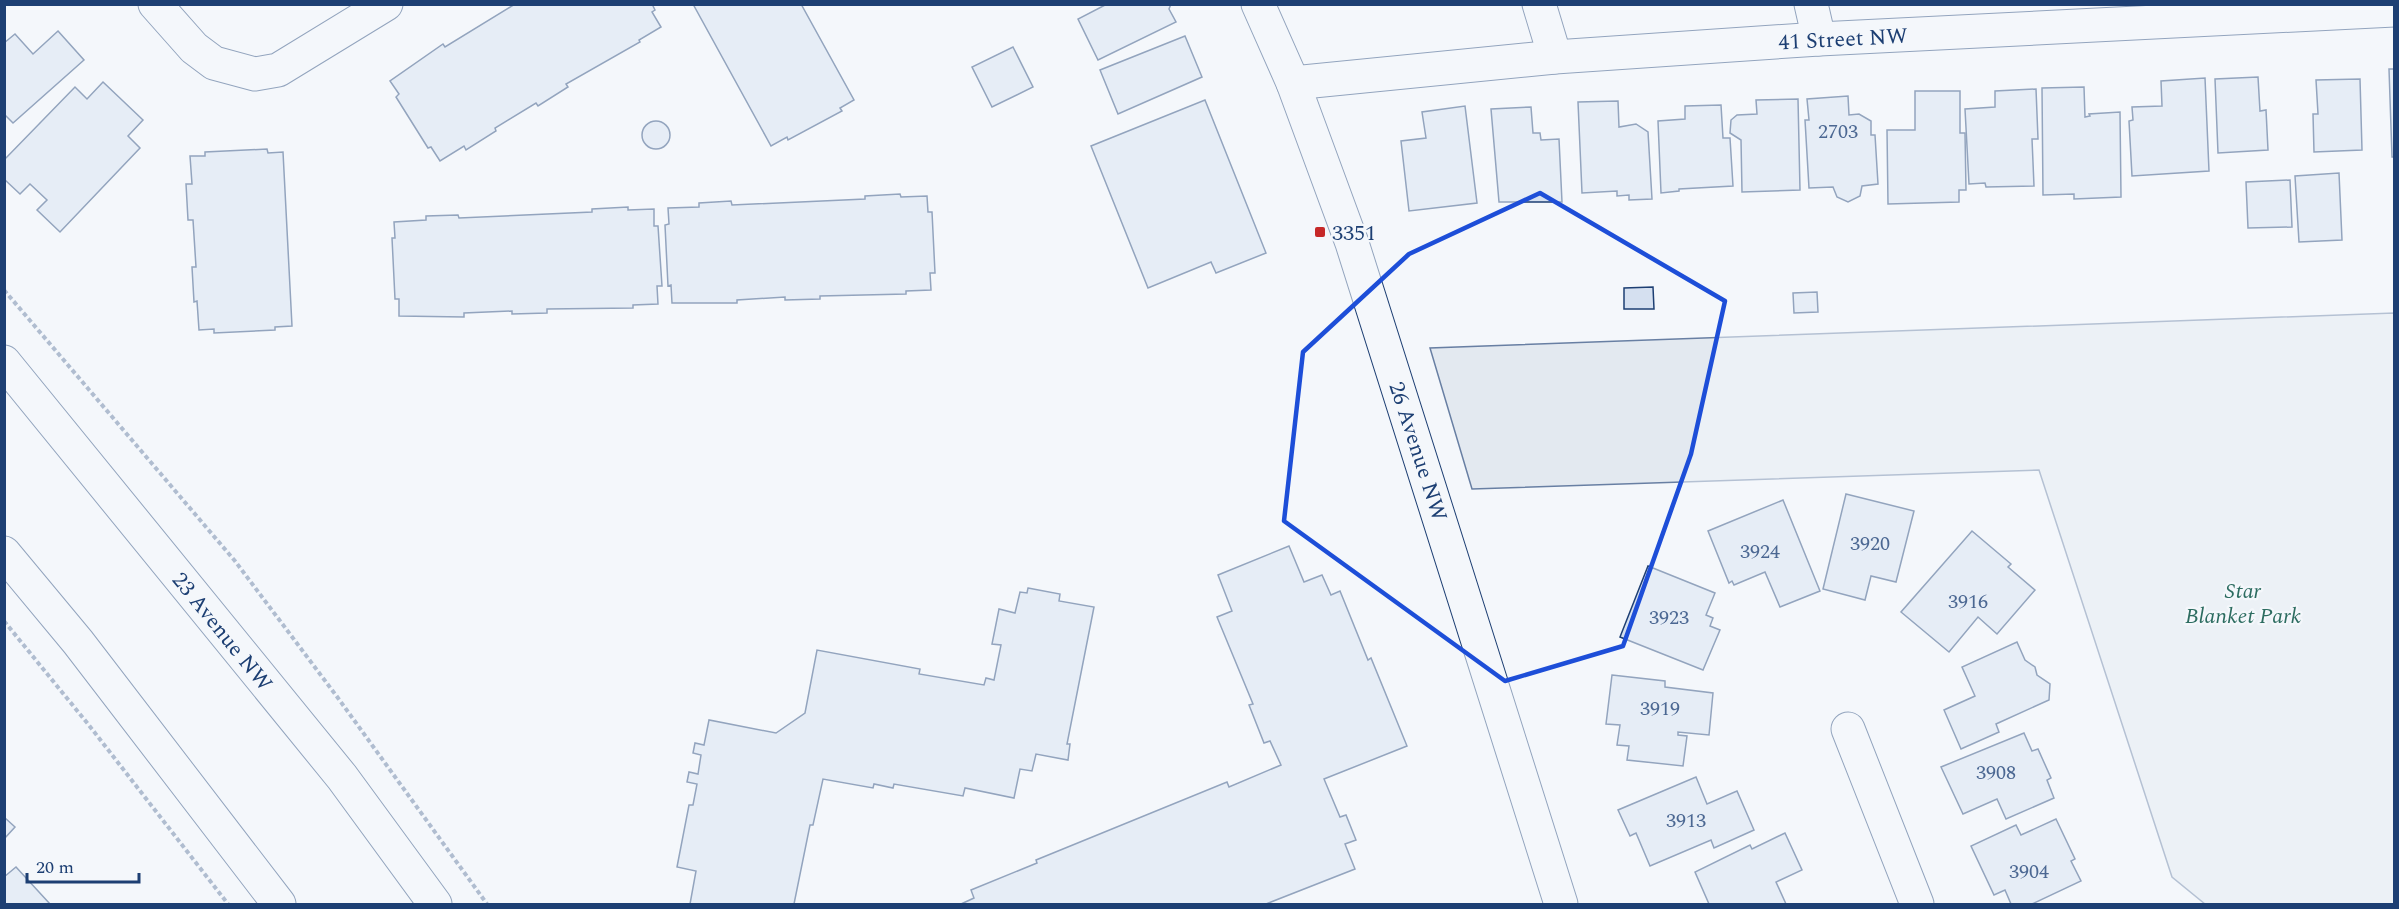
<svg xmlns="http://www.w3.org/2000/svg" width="2399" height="909" font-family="Spectral,serif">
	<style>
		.green { fill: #e3e9f0; stroke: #687fa3; stroke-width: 1.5 }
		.building { fill: #d5e0f0; stroke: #1d3f73; stroke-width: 1.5 }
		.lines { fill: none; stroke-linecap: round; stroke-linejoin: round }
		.minor-casing { stroke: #1d3f73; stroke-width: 35 }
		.major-casing { stroke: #1d3f73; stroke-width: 35 }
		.path { stroke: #5e769c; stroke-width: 4; stroke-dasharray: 4.5 3; stroke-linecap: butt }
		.minor { stroke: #f4f7fb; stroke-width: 33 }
		.major { stroke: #f4f7fb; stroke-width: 33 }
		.marked { fill: none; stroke: #1d4ed8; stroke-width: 4.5; stroke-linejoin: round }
		.poi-dot { fill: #c62828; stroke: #f4f7fb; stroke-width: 2 }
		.labels { text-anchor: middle; stroke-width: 4.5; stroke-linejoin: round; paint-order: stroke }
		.number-label { font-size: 20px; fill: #4b6792 }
		.street-label { font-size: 22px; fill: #1d3f73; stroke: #f4f7fb }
		.poi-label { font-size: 22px; fill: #1d3f73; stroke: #f4f7fb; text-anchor: start }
		.park-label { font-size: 22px; font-style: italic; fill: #2c6c60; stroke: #f4f7fb }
	</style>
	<rect width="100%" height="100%" fill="#f4f7fb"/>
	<path class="green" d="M 2394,313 L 2394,904 L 2205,904 L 2172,877 L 2039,470 L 1472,489 L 1430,348 Z"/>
	<g class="building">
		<path d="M 515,4 L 652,4 L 655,10 L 652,12 L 661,27 L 639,40 L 640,42 L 566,84 L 568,87 L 538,106 L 536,103 L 495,128 L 496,131 L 466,150 L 464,146 L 440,161 L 431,147 L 428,148 L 396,97 L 399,94 L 390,81 L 443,44 L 445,47 Z"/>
		<path d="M 693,4 L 801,4 L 854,100 L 840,108 L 842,111 L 788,140 L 787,137 L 771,146 Z"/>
		<path d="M 1107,4 L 1171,4 L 1169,9 L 1176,22 L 1098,60 L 1078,19 Z"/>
		<path d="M 58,31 L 84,60 L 13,123 L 4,114 L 4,43 L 15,34 L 33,54 Z"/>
		<path d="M 1185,36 L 1202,77 L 1118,114 L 1100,70 Z"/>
		<path d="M 1013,47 L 1033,87 L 992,107 L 972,67 Z"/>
		<path d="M 2389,69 L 2394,69 L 2394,157 L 2392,157 Z"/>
		<path d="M 2258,77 L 2260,111 L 2266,110 L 2268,150 L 2218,153 L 2215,79 Z"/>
		<path d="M 2205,78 L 2209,171 L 2132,176 L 2129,121 L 2133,120 L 2132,107 L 2162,106 L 2161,81 Z"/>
		<path d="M 2360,79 L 2362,150 L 2314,152 L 2313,114 L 2318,114 L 2316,80 Z"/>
		<path d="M 103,82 L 143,120 L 128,136 L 140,148 L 60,232 L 37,210 L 47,200 L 30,184 L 20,194 L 4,179 L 4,160 L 75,87 L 87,99 Z"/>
		<path d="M 2084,87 L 2085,117 L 2090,116 L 2089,114 L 2120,112 L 2121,197 L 2074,199 L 2074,194 L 2043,195 L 2042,88 Z"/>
		<path d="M 2036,89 L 2038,139 L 2032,139 L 2034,186 L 1986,187 L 1985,183 L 1969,184 L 1965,109 L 1995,107 L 1995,91 Z"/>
		<path d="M 1915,91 L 1960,91 L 1960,133 L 1965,133 L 1966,190 L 1959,190 L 1959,202 L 1888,204 L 1887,130 L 1915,130 Z"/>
		<path d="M 1848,96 L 1849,115 L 1859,114 L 1871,121 L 1871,135 L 1875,135 L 1878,184 L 1862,186 L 1860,196 L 1848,202 L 1837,197 L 1833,187 L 1809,188 L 1805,120 L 1809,120 L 1807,99 Z"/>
		<path d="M 1798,99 L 1800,190 L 1742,192 L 1741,140 L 1730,133 L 1731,120 L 1737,115 L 1757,114 L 1756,100 Z"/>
		<path d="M 1205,100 L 1266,253 L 1216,273 L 1211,262 L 1148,288 L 1091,146 Z"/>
		<path d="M 1618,101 L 1619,127 L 1636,124 L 1648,132 L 1652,199 L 1629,200 L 1629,195 L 1617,196 L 1617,191 L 1582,193 L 1578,102 Z"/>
		<path d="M 1721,105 L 1723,138 L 1730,138 L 1733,186 L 1679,189 L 1679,191 L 1661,193 L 1658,121 L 1685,119 L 1685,106 Z"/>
		<path d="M 1465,106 L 1477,203 L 1409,211 L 1401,141 L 1426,138 L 1422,112 Z"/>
		<path d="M 1531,107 L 1533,133 L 1540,133 L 1541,140 L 1559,139 L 1562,202 L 1499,202 L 1491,109 Z"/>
		<circle cx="656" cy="135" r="14"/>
		<path d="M 267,149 L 268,153 L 283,152 L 292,326 L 275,327 L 275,330 L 214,333 L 214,329 L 199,330 L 197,301 L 194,302 L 192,267 L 196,267 L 193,220 L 188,220 L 186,184 L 192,184 L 190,156 L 205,156 L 205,152 Z"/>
		<path d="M 2339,173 L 2342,240 L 2299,242 L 2295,176 Z"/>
		<path d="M 2290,180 L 2292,227 L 2248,228 L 2246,182 Z"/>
		<path d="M 900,194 L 901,197 L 927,196 L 928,212 L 932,212 L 935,273 L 930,273 L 931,290 L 906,291 L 906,294 L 820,296 L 820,299 L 785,300 L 785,297 L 737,300 L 737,303 L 672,303 L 671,285 L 668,286 L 665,225 L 669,224 L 668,208 L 699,207 L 699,203 L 731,201 L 732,205 L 865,199 L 865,196 Z"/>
		<path d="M 628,207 L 628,210 L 654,209 L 654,226 L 658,226 L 662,286 L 657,286 L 658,304 L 633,305 L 633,308 L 547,309 L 547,313 L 512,314 L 512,311 L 464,313 L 464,317 L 399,316 L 399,299 L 395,299 L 392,238 L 395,238 L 394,222 L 426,220 L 426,216 L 458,215 L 459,218 L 592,212 L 592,209 Z"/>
		<path d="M 1653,287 L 1654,309 L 1624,309 L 1624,288 Z"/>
		<path d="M 1817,292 L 1818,312 L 1794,313 L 1793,293 Z"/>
		<path d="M 1846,494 L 1914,511 L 1896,582 L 1871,576 L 1865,600 L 1823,589 Z"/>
		<path d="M 1783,500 L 1820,591 L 1780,607 L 1765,572 L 1734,585 L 1732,581 L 1729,583 L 1708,531 Z"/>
		<path d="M 1972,531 L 2011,564 L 2008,567 L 2035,590 L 1997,634 L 1978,617 L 1949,652 L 1901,612 Z"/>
		<path d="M 1289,546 L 1304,582 L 1322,575 L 1331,595 L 1340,591 L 1368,660 L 1371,658 L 1407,746 L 1324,779 L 1340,817 L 1346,815 L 1356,840 L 1345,844 L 1355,869 L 1266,904 L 961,904 L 974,898 L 971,890 L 1037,863 L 1036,860 L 1227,782 L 1229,787 L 1281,765 L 1270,741 L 1264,743 L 1249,705 L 1253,704 L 1217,617 L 1232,611 L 1218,575 Z"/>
		<path d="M 1648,566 L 1715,593 L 1706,615 L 1713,618 L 1710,626 L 1720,630 L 1703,670 L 1620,637 Z"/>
		<path d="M 1028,588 L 1060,594 L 1059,601 L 1094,607 L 1067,744 L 1070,744 L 1068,760 L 1036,754 L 1032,771 L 1020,769 L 1014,798 L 965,788 L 963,796 L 894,784 L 893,788 L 874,784 L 873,788 L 823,779 L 813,825 L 810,825 L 794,904 L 690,904 L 696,871 L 677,867 L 689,805 L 693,805 L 697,784 L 687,782 L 689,772 L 698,774 L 701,755 L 693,753 L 695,743 L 704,745 L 709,720 L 776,733 L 805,713 L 817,650 L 920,669 L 919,674 L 984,685 L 986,678 L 994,680 L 1001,645 L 992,644 L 999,609 L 1015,613 L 1020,592 L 1027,593 Z"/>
		<path d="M 2017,642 L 2025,660 L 2035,667 L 2037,675 L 2050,684 L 2049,700 L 1996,724 L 1999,732 L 1961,749 L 1944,710 L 1975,696 L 1962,667 Z"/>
		<path d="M 1612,675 L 1665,681 L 1665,687 L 1713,693 L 1709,735 L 1678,732 L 1678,735 L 1687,736 L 1683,766 L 1627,760 L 1629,746 L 1617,745 L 1620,725 L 1606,724 Z"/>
		<path d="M 2024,733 L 2032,751 L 2038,749 L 2051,778 L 2047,780 L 2054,798 L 2006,819 L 1997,799 L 1963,814 L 1941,767 Z"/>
		<path d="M 1696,777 L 1707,804 L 1737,791 L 1754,830 L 1714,848 L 1711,840 L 1650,866 L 1636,833 L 1630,836 L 1618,810 Z"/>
		<path d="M 4,817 L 15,827 L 4,839 Z"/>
		<path d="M 2056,819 L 2075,859 L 2071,861 L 2081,881 L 2032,904 L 2011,904 L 2005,890 L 1994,895 L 1971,846 L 2016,825 L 2021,835 Z"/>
		<path d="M 1785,833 L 1802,870 L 1776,882 L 1786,904 L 1709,904 L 1695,872 L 1750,845 L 1752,849 Z"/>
		<path d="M 16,867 L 50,904 L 4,904 L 4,877 Z"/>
	</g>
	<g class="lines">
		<g class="minor-casing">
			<g id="minor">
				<path d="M 155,4 L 194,48 L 214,63 L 255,74 L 278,70 L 386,4"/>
				<path d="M 1258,4 L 1293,83 L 1352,243 L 1561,904"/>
				<path d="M 1539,4 L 1555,57"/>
				<path d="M 1811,4 L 1819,39"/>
				<path d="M 1293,83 L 1555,57 L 1819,39 L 2394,10"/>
				<path d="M 1848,729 L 1917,904"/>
			</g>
		</g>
		<g class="major-casing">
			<g id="major">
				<path d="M 4,362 L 342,777 L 435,904"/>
				<path d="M 4,553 L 78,642 L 279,904"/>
			</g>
		</g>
		<g class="path">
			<path d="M 4,290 L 235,561 L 338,698 L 487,904"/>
			<path d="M 4,621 L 88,724 L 228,904"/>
		</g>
		<use href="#minor" class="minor"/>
		<use href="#major" class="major"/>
	</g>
	<path d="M0 0H2399V909H0ZM 1540,193 L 1725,301 L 1691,454 L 1623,646 L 1505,681 L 1284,521 L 1303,352 L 1409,254 Z" fill="#f4f7fb" fill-opacity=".55" fill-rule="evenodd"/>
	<path class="marked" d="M 1540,193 L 1725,301 L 1691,454 L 1623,646 L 1505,681 L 1284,521 L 1303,352 L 1409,254 Z"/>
	<rect class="poi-dot" x="1314" y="226" width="12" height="12" rx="3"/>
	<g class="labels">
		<g class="number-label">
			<text x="1838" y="138">2703</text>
			<text x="1870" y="550">3920</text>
			<text x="1760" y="558">3924</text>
			<text x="1968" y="608">3916</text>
			<text x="1669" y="624">3923</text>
			<text x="1660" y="715">3919</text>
			<text x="1996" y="779">3908</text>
			<text x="1686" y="827">3913</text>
			<text x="2029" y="878">3904</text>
		</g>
		<g class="street-label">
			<text transform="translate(1843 38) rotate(-3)" y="8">41 Street NW</text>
			<text transform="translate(1419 451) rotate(72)" y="8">26 Avenue NW</text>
			<text transform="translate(223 631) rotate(51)" y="8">23 Avenue NW</text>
		</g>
		<g class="poi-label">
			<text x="1332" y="240">3351</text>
		</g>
		<g class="park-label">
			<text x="2243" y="598">Star<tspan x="2243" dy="25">Blanket Park</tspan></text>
		</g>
	</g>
	<rect width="2399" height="909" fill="none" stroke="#1d3f73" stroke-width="12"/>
	<path d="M27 873v9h112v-9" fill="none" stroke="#1d3f73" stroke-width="3"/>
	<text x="36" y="873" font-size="18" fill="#1d3f73" stroke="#f4f7fb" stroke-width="4.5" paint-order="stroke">20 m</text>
</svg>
